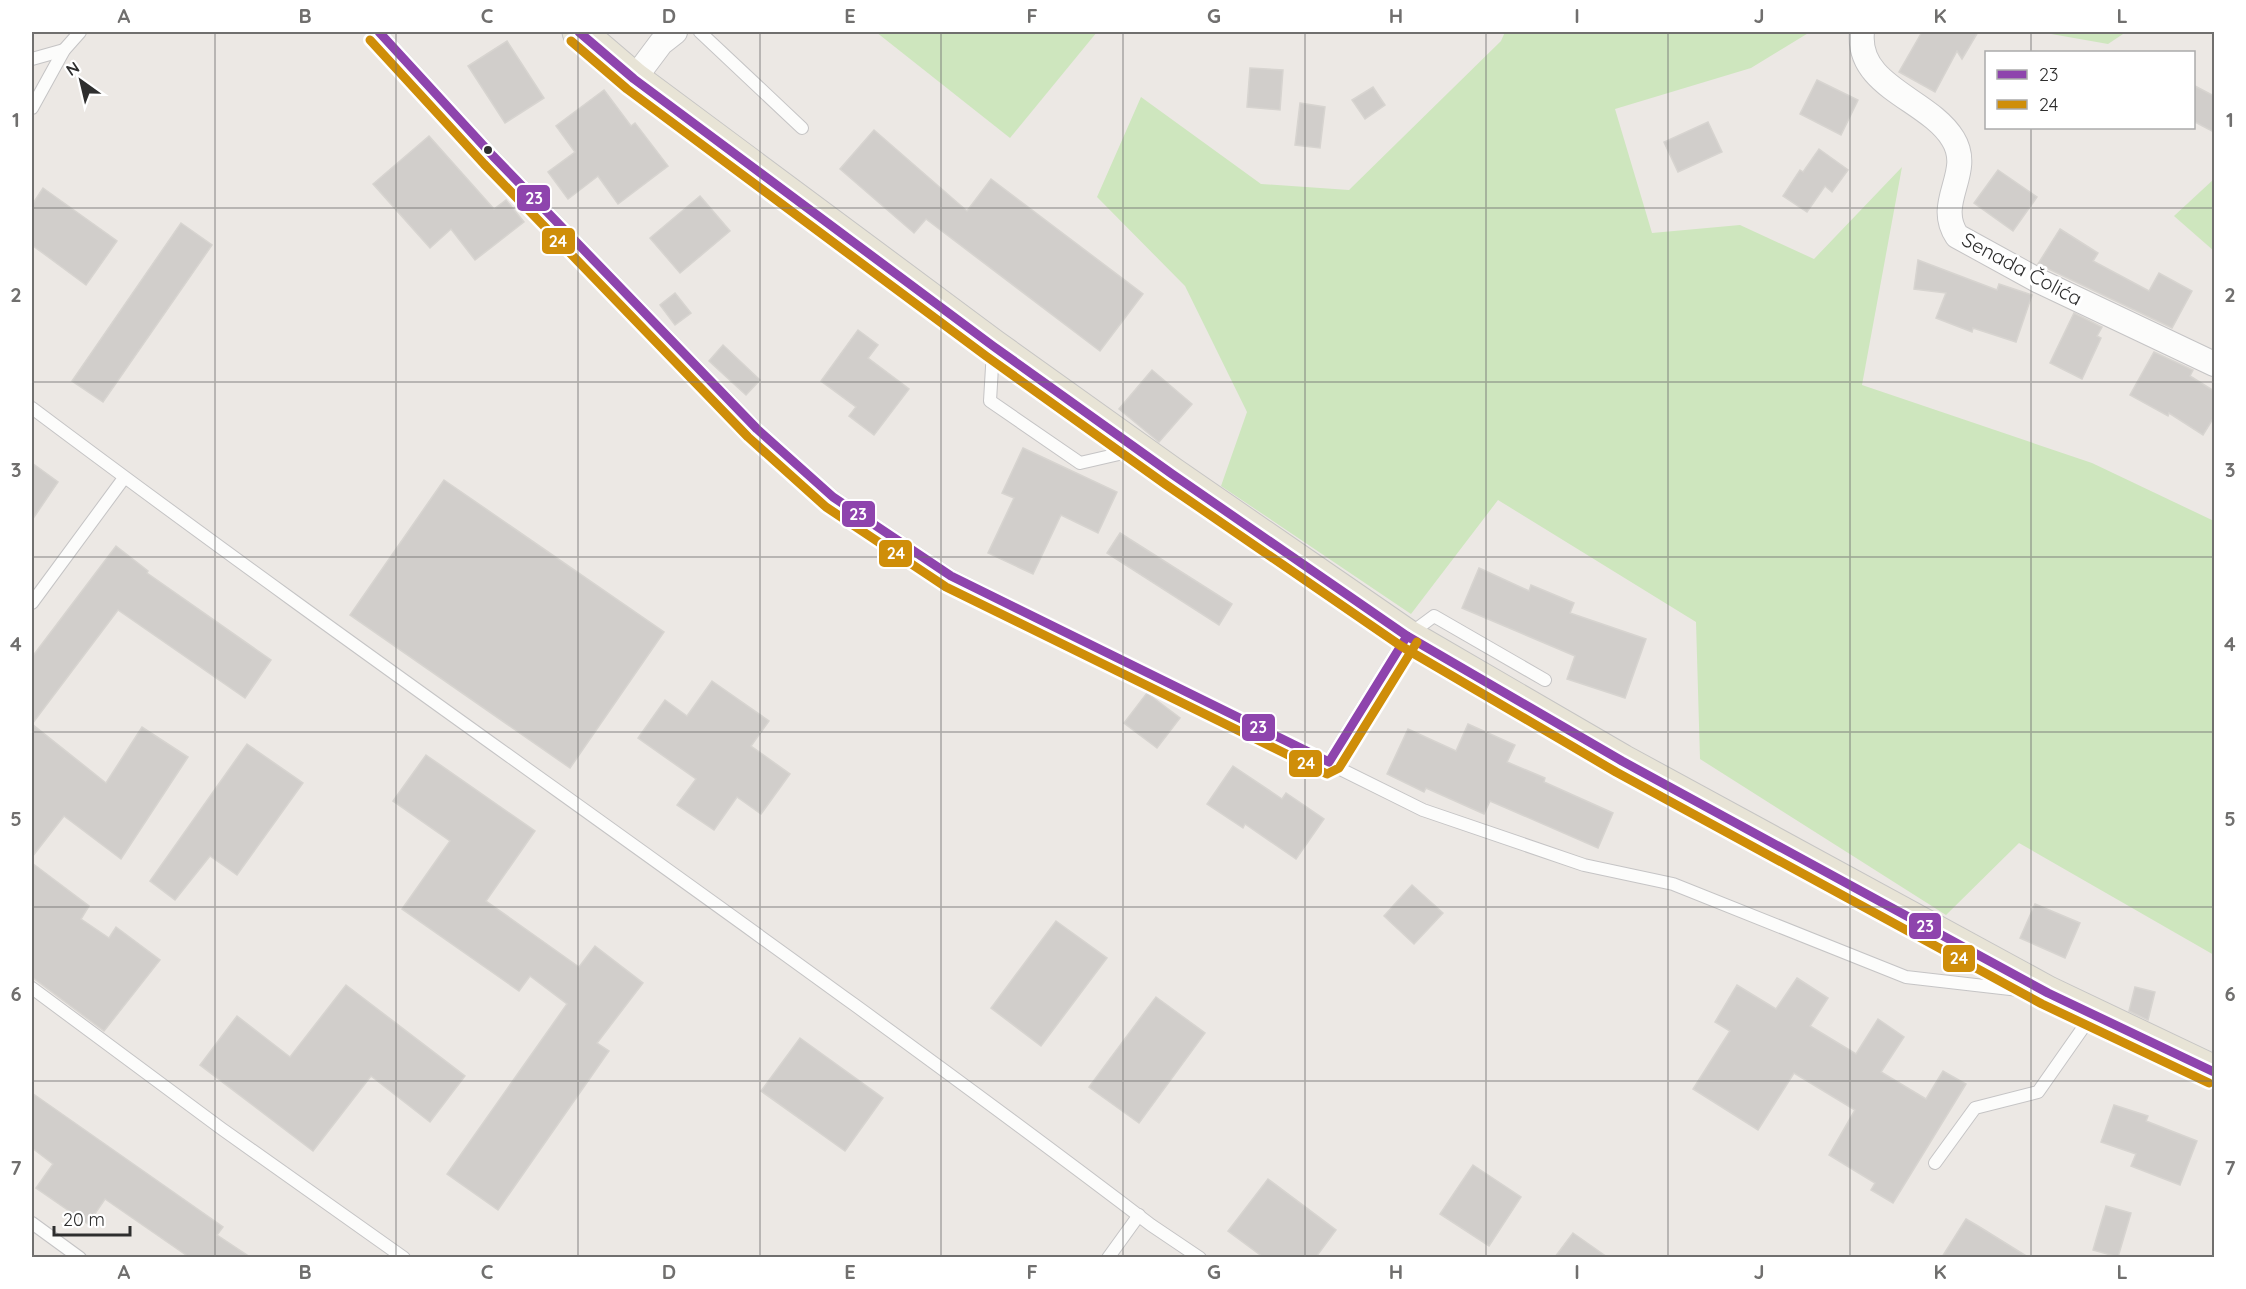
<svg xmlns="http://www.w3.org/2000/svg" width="2246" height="1289" font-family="Quicksand,sans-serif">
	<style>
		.green { fill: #cee6be }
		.building { fill: #d1cecb; stroke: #d7d4d0; stroke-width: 1.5 }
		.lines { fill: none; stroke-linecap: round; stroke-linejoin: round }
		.service-casing { stroke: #c5c4c5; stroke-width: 14 }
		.minor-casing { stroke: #c5c4c5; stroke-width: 26 }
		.primary-casing { stroke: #c6c5c4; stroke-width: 35 }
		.service { stroke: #fcfcfb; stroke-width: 12 }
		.minor { stroke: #fcfcfb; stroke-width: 24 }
		.primary { stroke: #e8e4d6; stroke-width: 33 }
		.bus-1-casing { stroke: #fff; stroke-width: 14 }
		.bus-2-casing { stroke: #fff; stroke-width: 14 }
		.bus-1 { stroke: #8e44ad; stroke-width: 9 }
		.bus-2 { stroke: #cf8e09; stroke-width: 9 }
		.grid { fill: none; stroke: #706f6e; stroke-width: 1.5; stroke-opacity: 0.55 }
		.bus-dot { fill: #2e2e2e; stroke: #fff; stroke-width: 2 }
		.labels { text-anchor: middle; stroke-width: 6; stroke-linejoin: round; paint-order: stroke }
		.street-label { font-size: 20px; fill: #2e2e2e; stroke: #fff }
		.line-badge { stroke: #fff; stroke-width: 2 }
		.badge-label { font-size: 16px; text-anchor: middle; font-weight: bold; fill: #fff }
		.neatline { fill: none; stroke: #706f6e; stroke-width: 2 }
		.grid-label { font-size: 20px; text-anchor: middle; font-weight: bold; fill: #706f6e }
	</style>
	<rect width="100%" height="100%" fill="#ece8e4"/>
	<g class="green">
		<path d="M 876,32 L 1097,32 L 1010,138 Z"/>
		<path d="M 1505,32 L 1810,32 L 1751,68 L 1615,109 L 1652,233 L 1740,225 L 1814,259 L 1902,167 L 1862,385 L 2092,463 L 2214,521 L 2214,955 L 2019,843 L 1946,915 L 1700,759 L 1696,622 L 1498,500 L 1411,614 L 1221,486 L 1247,412 L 1185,286 L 1097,197 L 1141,97 L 1261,184 L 1349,190 L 1501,41 Z"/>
		<path d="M 2040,32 L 2126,32 L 2108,44 Z"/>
		<path d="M 2214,179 L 2214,251 L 2174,216 Z"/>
	</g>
	<g class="building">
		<path d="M 1922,32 L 1978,32 L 1962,59 L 1957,51 L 1935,92 L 1899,72 Z"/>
		<path d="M 507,41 L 544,98 L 505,123 L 468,66 Z"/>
		<path d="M 1250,68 L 1283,70 L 1280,110 L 1247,107 Z"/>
		<path d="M 1817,80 L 1858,100 L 1841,135 L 1800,114 Z"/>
		<path d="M 2193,85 L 2214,96 L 2214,132 L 2193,121 Z"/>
		<path d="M 1373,87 L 1385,105 L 1365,119 L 1352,100 Z"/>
		<path d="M 604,90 L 631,126 L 635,123 L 668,166 L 618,204 L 598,176 L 568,199 L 548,172 L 575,152 L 556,126 Z"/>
		<path d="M 1300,103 L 1325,107 L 1320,148 L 1295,145 Z"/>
		<path d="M 1708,122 L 1722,152 L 1678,172 L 1664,142 Z"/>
		<path d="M 874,130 L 967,211 L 991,179 L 1143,294 L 1100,351 L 926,219 L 914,233 L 840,169 Z"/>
		<path d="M 429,136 L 494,209 L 506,200 L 524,222 L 475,260 L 451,229 L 430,248 L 373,184 Z"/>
		<path d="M 1819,149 L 1848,170 L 1832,192 L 1825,186 L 1807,212 L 1783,196 L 1800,170 L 1803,172 Z"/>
		<path d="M 1998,170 L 2037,197 L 2013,231 L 1974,203 Z"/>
		<path d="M 43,188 L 117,241 L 86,285 L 32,245 L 32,205 Z"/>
		<path d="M 700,196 L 730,231 L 680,273 L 650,238 Z"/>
		<path d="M 181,223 L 212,245 L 103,402 L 72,381 Z"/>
		<path d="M 2060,229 L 2098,253 L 2093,261 L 2149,291 L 2159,273 L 2192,291 L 2172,328 L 2038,264 Z"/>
		<path d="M 1918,260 L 1997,290 L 1999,284 L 2032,295 L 2016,342 L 1973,328 L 1972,332 L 1936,318 L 1946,293 L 1914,289 Z"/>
		<path d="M 675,293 L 691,313 L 675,325 L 660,305 Z"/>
		<path d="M 2074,313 L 2102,327 L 2097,336 L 2101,338 L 2082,379 L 2050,363 Z"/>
		<path d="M 858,330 L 878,345 L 868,358 L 909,389 L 874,435 L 849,416 L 856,407 L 821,381 Z"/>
		<path d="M 723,345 L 760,380 L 746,395 L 709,361 Z"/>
		<path d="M 2154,352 L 2193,370 L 2190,376 L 2214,391 L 2214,417 L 2203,435 L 2169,413 L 2168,416 L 2130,395 Z"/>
		<path d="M 1152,370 L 1192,404 L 1159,442 L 1119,409 Z"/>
		<path d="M 1023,448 L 1117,492 L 1098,533 L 1061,515 L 1033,574 L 988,553 L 1014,498 L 1002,493 Z"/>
		<path d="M 32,463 L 58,482 L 32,520 Z"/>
		<path d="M 444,480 L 664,632 L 570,768 L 350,615 Z"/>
		<path d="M 1120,533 L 1232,604 L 1219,625 L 1107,553 Z"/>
		<path d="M 116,546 L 148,571 L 147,573 L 271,660 L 245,698 L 118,610 L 32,724 L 106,783 L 142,727 L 188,757 L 121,859 L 64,816 L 32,857 L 32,657 Z"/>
		<path d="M 1479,568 L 1529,591 L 1531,585 L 1574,603 L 1570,613 L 1646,639 L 1625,698 L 1567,679 L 1575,656 L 1462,608 Z"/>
		<path d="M 712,681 L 769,721 L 751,746 L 790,774 L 761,814 L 737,797 L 714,830 L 677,805 L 696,779 L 638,738 L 665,700 L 687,716 Z"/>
		<path d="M 1147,693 L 1180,718 L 1157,748 L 1124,723 Z"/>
		<path d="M 1468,724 L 1515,745 L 1507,762 L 1545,778 L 1544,782 L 1613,813 L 1598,848 L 1490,801 L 1484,814 L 1426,788 L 1424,792 L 1387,774 L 1408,729 L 1456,751 Z"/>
		<path d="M 247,744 L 303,783 L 237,875 L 210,856 L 175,900 L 150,881 Z"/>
		<path d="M 426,755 L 535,831 L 486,901 L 579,967 L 595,946 L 643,983 L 597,1043 L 609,1051 L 498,1210 L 447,1174 L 567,1004 L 530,976 L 519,991 L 402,909 L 450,841 L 393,801 Z"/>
		<path d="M 1233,766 L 1282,799 L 1286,793 L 1324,819 L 1296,859 L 1245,824 L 1243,828 L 1207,804 Z"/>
		<path d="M 32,863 L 89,906 L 81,919 L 109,938 L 116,927 L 160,960 L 104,1031 L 32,977 Z"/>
		<path d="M 1412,885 L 1443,913 L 1414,944 L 1384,916 Z"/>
		<path d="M 2035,904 L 2080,923 L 2065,958 L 2020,938 Z"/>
		<path d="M 1056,921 L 1107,958 L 1041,1046 L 991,1008 Z"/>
		<path d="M 1797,978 L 1828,998 L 1810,1026 L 1856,1054 L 1878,1019 L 1904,1037 L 1881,1072 L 1926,1099 L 1943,1071 L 1966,1084 L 1893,1203 L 1871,1190 L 1875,1183 L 1829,1155 L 1855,1110 L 1794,1073 L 1758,1130 L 1693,1089 L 1730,1031 L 1715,1022 L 1737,985 L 1776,1009 Z"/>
		<path d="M 346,985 L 465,1076 L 430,1122 L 371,1076 L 313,1151 L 200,1065 L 237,1016 L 290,1057 Z"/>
		<path d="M 2135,987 L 2155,992 L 2148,1020 L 2129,1011 Z"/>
		<path d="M 1156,997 L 1205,1033 L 1139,1123 L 1089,1087 Z"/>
		<path d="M 800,1038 L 883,1098 L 845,1151 L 761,1091 Z"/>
		<path d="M 32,1093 L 223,1227 L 217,1235 L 250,1257 L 189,1257 L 105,1199 L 88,1224 L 36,1188 L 53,1164 L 32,1148 Z"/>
		<path d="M 2114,1105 L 2148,1116 L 2146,1121 L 2197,1141 L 2180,1185 L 2131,1166 L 2136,1154 L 2101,1142 Z"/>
		<path d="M 1473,1165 L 1521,1197 L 1489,1246 L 1440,1214 Z"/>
		<path d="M 1268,1179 L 1336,1230 L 1316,1257 L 1263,1257 L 1228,1231 Z"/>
		<path d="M 2106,1206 L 2131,1213 L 2118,1257 L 2093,1250 Z"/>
		<path d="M 1966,1219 L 1978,1226 L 2028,1257 L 1942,1257 Z"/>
		<path d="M 1573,1233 L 1607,1257 L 1555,1257 Z"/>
	</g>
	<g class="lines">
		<g class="service-casing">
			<g id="service">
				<path d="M 379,32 L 493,156 L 757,429 L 833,497 L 951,576 L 1423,810 L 1584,865 L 1673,884 L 1906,977 L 2019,990"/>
				<path d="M 700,32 L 802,128"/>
				<path d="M 32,59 L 64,50"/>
				<path d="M 32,108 L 64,50 L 80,32"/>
				<path d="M 993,350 L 990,401 L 1080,463 L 1132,451"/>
				<path d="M 32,408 C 401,685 783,945 1151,1225 L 1200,1258"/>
				<path d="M 32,603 L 124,478"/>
				<path d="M 1329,762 L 1407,636 L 1434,616 L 1545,680"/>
				<path d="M 32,988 L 222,1129 L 404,1258"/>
				<path d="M 1935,1163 L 1975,1108 L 2038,1092 L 2092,1015"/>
				<path d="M 32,1223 L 80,1258"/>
				<path d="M 1108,1258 L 1139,1215"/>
			</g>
		</g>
		<g class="minor-casing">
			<g id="minor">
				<path d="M 1862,32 C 1856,87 1929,99 1953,139 C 1974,173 1934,202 1957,236 L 2039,281 L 2214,364"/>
				<path d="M 634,79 L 661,43 L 675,32"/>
			</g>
		</g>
		<g class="primary-casing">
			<path id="primary" d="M 579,32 L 634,79 L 993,346 L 1172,474 L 1407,636 L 1622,761 L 2048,993 L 2214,1072"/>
		</g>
		<use href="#service" class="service"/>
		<use href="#minor" class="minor"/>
		<use href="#primary" class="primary"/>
		<g class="bus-1-casing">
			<g id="bus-1">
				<path d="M 379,32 L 493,156 L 757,429 L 833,497 L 951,576 L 1329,762 L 1407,636"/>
				<path d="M 579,32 L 634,79 L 993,346 L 1172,474 L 1407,636 L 1622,761 L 2048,993 L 2214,1072"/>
			</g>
		</g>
		<g class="bus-2-casing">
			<g id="bus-2">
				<path d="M 370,40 L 484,164 L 748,437 L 826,507 L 946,587 L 1327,774 L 1339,768 L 1417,642"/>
				<path d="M 571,41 L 627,89 L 986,356 L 1165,484 L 1401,646 L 1616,772 L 2042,1004 L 2209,1083"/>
			</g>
		</g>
		<use href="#bus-1" class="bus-1"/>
		<use href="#bus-2" class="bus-2"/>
	</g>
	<path class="grid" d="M 215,32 L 215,1258M 396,32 L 396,1258M 578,32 L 578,1258M 760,32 L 760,1258M 941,32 L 941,1258M 1123,32 L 1123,1258M 1305,32 L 1305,1258M 1486,32 L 1486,1258M 1668,32 L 1668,1258M 1850,32 L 1850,1258M 2031,32 L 2031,52M 2031,128 L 2031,1258M 32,208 L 2214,208M 32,382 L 2214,382M 32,557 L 2214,557M 32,732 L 2214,732M 32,907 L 2214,907M 32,1081 L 2214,1081"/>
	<circle class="bus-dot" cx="488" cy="150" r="5"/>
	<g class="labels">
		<g class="street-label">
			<text transform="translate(2022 269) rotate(28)" y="7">Senada Čolića</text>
		</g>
	</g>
	<g class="line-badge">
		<rect x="516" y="184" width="35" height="28" rx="6" fill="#8e44ad"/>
		<rect x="541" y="227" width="35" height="28" rx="6" fill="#cf8e09"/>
		<rect x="841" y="500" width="35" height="28" rx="6" fill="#8e44ad"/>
		<rect x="878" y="539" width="35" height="29" rx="6" fill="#cf8e09"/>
		<rect x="1241" y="713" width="35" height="29" rx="6" fill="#8e44ad"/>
		<rect x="1288" y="749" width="35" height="29" rx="6" fill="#cf8e09"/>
		<rect x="1908" y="912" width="34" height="28" rx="6" fill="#8e44ad"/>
		<rect x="1942" y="944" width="34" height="29" rx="6" fill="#cf8e09"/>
	</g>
	<g class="badge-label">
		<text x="534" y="204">23</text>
		<text x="558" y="247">24</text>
		<text x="858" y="520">23</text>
		<text x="896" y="559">24</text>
		<text x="1258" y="733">23</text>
		<text x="1306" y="769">24</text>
		<text x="1925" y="932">23</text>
		<text x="1959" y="964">24</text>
	</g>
	<rect width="2246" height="1289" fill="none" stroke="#ffffff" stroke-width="66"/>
	<rect x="1985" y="51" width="210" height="78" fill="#ffffff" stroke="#ababab" stroke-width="1.5"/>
	<rect x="1997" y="70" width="30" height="9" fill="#8e44ad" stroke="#ababab" stroke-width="1.5"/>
	<text x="2039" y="81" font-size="18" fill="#2e2e2e">23</text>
	<rect x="1997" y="100" width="30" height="9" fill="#cf8e09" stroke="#ababab" stroke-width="1.5"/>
	<text x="2039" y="111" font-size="18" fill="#2e2e2e">24</text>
	<g transform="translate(81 81) rotate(326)" stroke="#ffffff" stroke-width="4.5" paint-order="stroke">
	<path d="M0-4.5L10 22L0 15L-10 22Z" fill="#2e2e2e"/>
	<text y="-9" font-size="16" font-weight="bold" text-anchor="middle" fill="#2e2e2e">N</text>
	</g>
	<path d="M54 1226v9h76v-9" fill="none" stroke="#2e2e2e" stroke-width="3"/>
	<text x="63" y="1226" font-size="18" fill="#2e2e2e" stroke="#ffffff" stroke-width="4.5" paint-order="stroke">20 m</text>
	<rect x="33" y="33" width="2180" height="1223" class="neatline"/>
	<g class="grid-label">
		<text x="124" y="23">A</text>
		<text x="305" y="23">B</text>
		<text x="487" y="23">C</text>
		<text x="669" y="23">D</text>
		<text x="850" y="23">E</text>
		<text x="1032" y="23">F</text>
		<text x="1214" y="23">G</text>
		<text x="1396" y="23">H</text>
		<text x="1577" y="23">I</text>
		<text x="1759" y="23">J</text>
		<text x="1940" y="23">K</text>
		<text x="2122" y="23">L</text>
		<text x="16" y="127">1</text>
		<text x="2230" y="127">1</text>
		<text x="16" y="302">2</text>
		<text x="2230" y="302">2</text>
		<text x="16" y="477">3</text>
		<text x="2230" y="477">3</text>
		<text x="16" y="651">4</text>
		<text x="2230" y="651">4</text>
		<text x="16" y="826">5</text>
		<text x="2230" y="826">5</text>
		<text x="16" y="1001">6</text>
		<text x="2230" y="1001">6</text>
		<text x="16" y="1175">7</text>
		<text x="2230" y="1175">7</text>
		<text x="124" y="1279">A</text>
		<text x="305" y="1279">B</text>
		<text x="487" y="1279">C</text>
		<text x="669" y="1279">D</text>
		<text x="850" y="1279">E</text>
		<text x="1032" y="1279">F</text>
		<text x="1214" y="1279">G</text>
		<text x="1396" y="1279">H</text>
		<text x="1577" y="1279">I</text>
		<text x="1759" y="1279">J</text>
		<text x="1940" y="1279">K</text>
		<text x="2122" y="1279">L</text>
	</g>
</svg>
